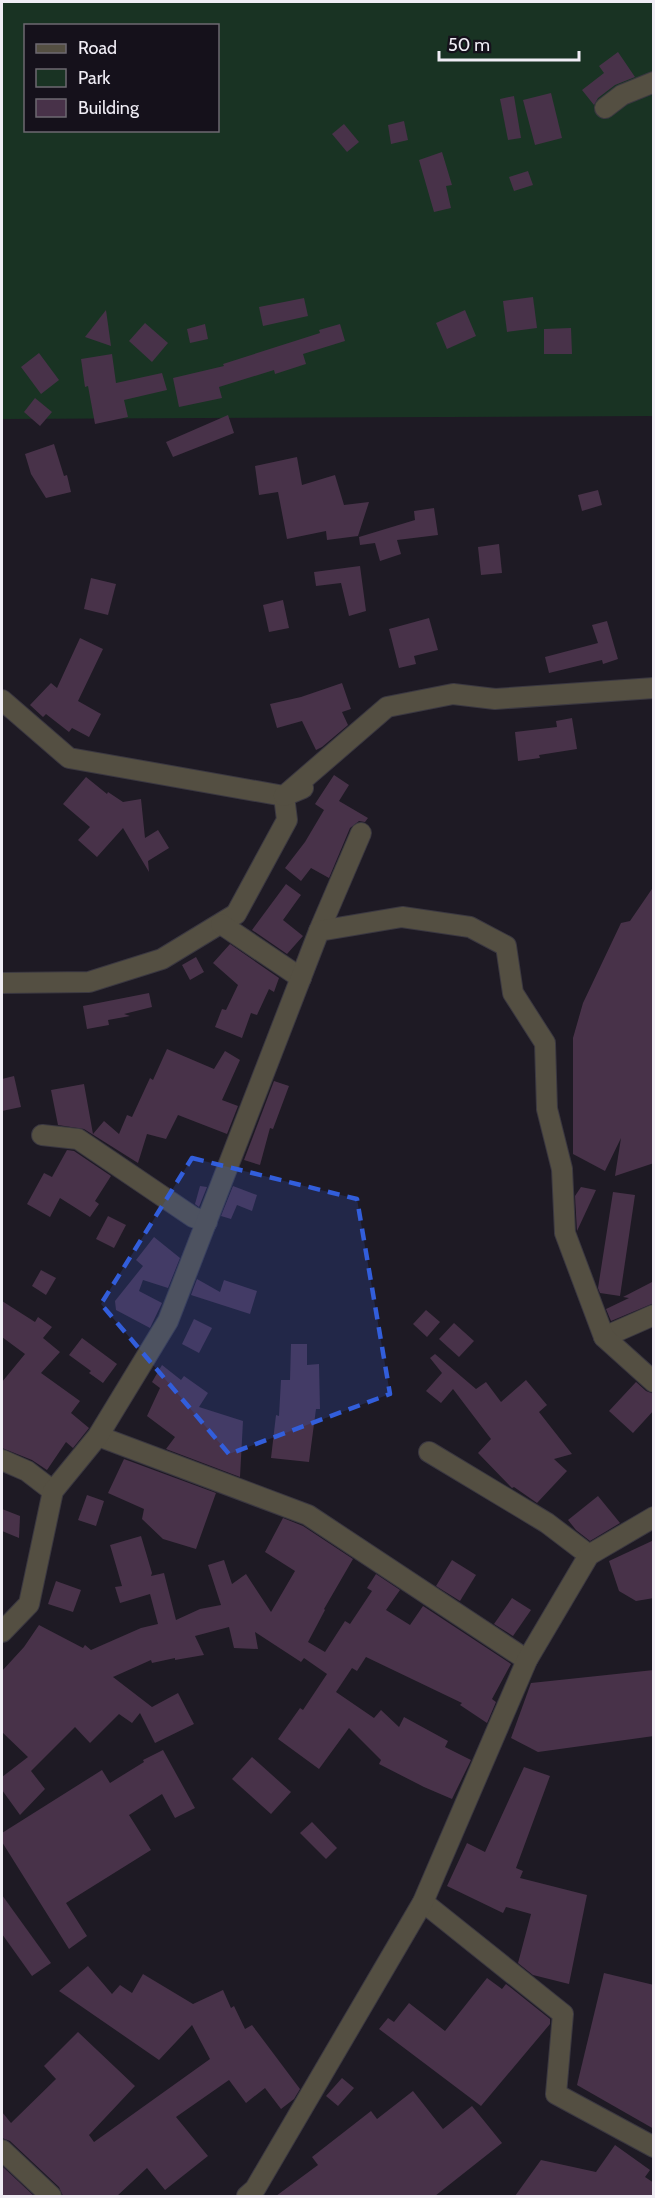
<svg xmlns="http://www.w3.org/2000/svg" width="655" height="2198" font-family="Cabin,sans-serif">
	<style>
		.green { fill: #193323; fill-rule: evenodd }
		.building { fill: #483249 }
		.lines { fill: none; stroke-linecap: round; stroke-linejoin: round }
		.street-casing { stroke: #3b3841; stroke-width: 22 }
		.street { stroke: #544f42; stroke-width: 20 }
		.marked { fill: #325edb; fill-opacity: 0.2; stroke: #325edb; stroke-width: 4.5; stroke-dasharray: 12 8; stroke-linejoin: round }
	</style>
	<rect width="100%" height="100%" fill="#1e1a24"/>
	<path class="green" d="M 2,2 L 653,2 L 653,416 L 2,419 ZM 26,26 L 218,26 L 218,130 L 26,130 Z"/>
	<g class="building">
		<path d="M 618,52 L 635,77 L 615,85 L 598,98 L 594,105 L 582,90 L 604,73 L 599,66 Z"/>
		<path d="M 551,93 L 562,138 L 535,145 L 523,100 Z"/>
		<path d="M 514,96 L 521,138 L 508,140 L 500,99 Z"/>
		<path d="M 404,121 L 408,140 L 391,144 L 388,125 Z"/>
		<path d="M 344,124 L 359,142 L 347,152 L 332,134 Z"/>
		<path d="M 442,152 L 452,185 L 446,186 L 451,208 L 434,212 L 419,160 Z"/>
		<path d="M 528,171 L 533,185 L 514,191 L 509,177 Z"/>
		<path d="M 533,297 L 537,328 L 507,332 L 503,301 Z"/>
		<path d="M 304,298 L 308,316 L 263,326 L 259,307 Z"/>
		<path d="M 106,310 L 111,346 L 85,337 Z"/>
		<path d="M 465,310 L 476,336 L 447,349 L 436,323 Z"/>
		<path d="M 145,323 L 168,343 L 152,362 L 129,341 Z"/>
		<path d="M 205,324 L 208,339 L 190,343 L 187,329 Z"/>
		<path d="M 340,324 L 345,341 L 303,354 L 306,364 L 275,374 L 274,370 L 219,387 L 222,398 L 179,407 L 173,378 L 224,366 L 223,364 L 320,333 L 319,330 Z"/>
		<path d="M 571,328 L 572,354 L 544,354 L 544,329 Z"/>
		<path d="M 39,353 L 59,380 L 41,394 L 21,367 Z"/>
		<path d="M 112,354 L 116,383 L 162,373 L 167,390 L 124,400 L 128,417 L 95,424 L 88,386 L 85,387 L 81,359 Z"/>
		<path d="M 35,398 L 52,412 L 40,426 L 24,412 Z"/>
		<path d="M 228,415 L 234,433 L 173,457 L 166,442 Z"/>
		<path d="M 54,444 L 64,476 L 67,475 L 71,492 L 46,498 L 31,474 L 25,454 Z"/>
		<path d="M 297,457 L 302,485 L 335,475 L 344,505 L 369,502 L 358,536 L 327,540 L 326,531 L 287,539 L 278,492 L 259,495 L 255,466 Z"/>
		<path d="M 598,490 L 602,505 L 582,511 L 578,495 Z"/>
		<path d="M 434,508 L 438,535 L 397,540 L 401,554 L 380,561 L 375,543 L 360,545 L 359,537 L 415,520 L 414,511 Z"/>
		<path d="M 499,544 L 502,573 L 481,575 L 478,547 Z"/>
		<path d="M 360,566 L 366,611 L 349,616 L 341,583 L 316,586 L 314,572 Z"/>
		<path d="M 91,578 L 116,584 L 108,615 L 84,609 Z"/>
		<path d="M 283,600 L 289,628 L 269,632 L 263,605 Z"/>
		<path d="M 429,618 L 438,650 L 414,656 L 416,664 L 399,668 L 389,629 Z"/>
		<path d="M 607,621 L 618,659 L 603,664 L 602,660 L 549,673 L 545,657 L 598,643 L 592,625 Z"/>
		<path d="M 80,638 L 103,649 L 78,701 L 101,714 L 89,737 L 72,728 L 69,732 L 46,714 L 43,717 L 30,705 L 51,683 L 57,688 Z"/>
		<path d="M 342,683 L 351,709 L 342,712 L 348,725 L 322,747 L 316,750 L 302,721 L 277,728 L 270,704 L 301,697 Z"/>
		<path d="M 572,718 L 577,749 L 539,755 L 540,758 L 518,761 L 515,732 L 557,727 L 556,721 Z"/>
		<path d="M 334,775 L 349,785 L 339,801 L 368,818 L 365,822 L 359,821 L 350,828 L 329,878 L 311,868 L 301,881 L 285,868 L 305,842 L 324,810 L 315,804 Z"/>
		<path d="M 86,777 L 107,794 L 108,792 L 123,802 L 141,799 L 145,838 L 158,830 L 169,848 L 148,861 L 149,872 L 123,828 L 97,857 L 78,840 L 90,827 L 63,804 Z"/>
		<path d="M 286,884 L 301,895 L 283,920 L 303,936 L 287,954 L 252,930 Z"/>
		<path d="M 654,886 L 654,1163 L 615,1176 L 621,1138 L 605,1171 L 573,1154 L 573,1038 L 583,1003 L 621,923 L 630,921 Z"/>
		<path d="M 230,944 L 279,978 L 274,992 L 269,989 L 257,1015 L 251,1013 L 242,1038 L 215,1027 L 222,1009 L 226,1010 L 238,985 L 213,963 Z"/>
		<path d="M 196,957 L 204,972 L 190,980 L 182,965 Z"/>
		<path d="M 149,993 L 152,1007 L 124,1014 L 130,1016 L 108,1020 L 109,1025 L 87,1029 L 83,1006 Z"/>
		<path d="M 167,1049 L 214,1069 L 225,1051 L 240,1060 L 222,1100 L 238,1106 L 227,1134 L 178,1115 L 166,1139 L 147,1134 L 138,1163 L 84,1129 L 58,1125 L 51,1090 L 84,1084 L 93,1134 L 104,1121 L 119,1134 L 127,1115 L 132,1117 L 150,1078 L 153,1080 Z"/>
		<path d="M 14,1076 L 21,1107 L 2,1111 L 2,1079 Z"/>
		<path d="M 274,1081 L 289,1086 L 273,1129 L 270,1128 L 260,1165 L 244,1160 Z"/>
		<path d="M 67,1150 L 74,1151 L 111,1176 L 95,1201 L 99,1204 L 90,1217 L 60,1198 L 50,1217 L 27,1204 L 44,1173 L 52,1177 Z"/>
		<path d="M 200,1186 L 207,1187 L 199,1207 L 195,1204 Z"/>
		<path d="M 233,1186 L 257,1195 L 252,1211 L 237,1205 L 231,1219 L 221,1216 Z"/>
		<path d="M 581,1187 L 596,1190 L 577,1231 L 575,1196 Z"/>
		<path d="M 613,1192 L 635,1195 L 620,1296 L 600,1293 L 598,1288 Z"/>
		<path d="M 108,1216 L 126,1225 L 114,1248 L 96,1239 Z"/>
		<path d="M 154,1237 L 180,1258 L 168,1288 L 143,1280 L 139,1291 L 162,1303 L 150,1328 L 116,1310 L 115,1301 L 143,1266 L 136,1260 Z"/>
		<path d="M 41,1270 L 56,1278 L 46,1295 L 32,1286 Z"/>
		<path d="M 197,1279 L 220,1292 L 224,1280 L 257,1291 L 250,1314 L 191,1295 Z"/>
		<path d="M 654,1281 L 654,1303 L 611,1321 L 606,1309 L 629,1298 L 623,1297 Z"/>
		<path d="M 2,1301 L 35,1322 L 38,1317 L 52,1327 L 43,1338 L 60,1352 L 41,1373 L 80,1401 L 71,1413 L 89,1428 L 73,1448 L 66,1442 L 47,1470 L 32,1460 L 2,1448 L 2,1382 L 25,1354 L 2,1337 Z"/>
		<path d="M 426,1310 L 440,1322 L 427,1337 L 413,1324 Z"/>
		<path d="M 194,1319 L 212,1328 L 199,1353 L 182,1344 Z"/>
		<path d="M 454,1323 L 474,1341 L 459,1357 L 439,1339 Z"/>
		<path d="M 82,1338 L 117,1364 L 103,1383 L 89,1373 L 91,1371 L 69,1355 Z"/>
		<path d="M 291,1344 L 307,1344 L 307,1365 L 319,1364 L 320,1409 L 316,1409 L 309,1462 L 271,1458 L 276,1415 L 279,1416 L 281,1380 L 290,1380 Z"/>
		<path d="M 435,1354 L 476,1389 L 486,1382 L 501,1402 L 526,1380 L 547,1405 L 539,1412 L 572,1454 L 554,1459 L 567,1471 L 537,1503 L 514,1487 L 512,1488 L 478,1453 L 491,1439 L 453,1389 L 441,1403 L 426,1391 L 442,1373 L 430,1358 Z"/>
		<path d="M 162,1365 L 181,1380 L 184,1376 L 208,1393 L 199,1407 L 243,1421 L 240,1477 L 166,1449 L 175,1437 L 147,1416 L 160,1388 L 152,1382 Z"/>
		<path d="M 636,1382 L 646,1391 L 654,1394 L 654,1410 L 633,1433 L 609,1411 Z"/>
		<path d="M 124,1459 L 216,1493 L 196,1549 L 163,1539 L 142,1519 L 144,1509 L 108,1493 Z"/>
		<path d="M 87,1495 L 104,1501 L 96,1526 L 78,1520 Z"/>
		<path d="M 598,1496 L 620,1523 L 590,1541 L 576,1530 L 568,1520 Z"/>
		<path d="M 2,1509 L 20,1516 L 19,1538 L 2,1531 Z"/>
		<path d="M 283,1518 L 303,1526 L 353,1559 L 324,1609 L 325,1610 L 308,1642 L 325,1652 L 345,1621 L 350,1624 L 372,1591 L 367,1588 L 376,1574 L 400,1590 L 386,1610 L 410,1625 L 423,1606 L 511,1664 L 492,1699 L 496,1702 L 487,1723 L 460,1705 L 462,1703 L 366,1657 L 357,1671 L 352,1668 L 336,1692 L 374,1718 L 381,1710 L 399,1727 L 404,1717 L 448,1741 L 445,1747 L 471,1760 L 452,1799 L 424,1787 L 379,1764 L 381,1760 L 349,1728 L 319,1769 L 278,1739 L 300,1708 L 303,1710 L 327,1674 L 304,1658 L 301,1662 L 255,1632 L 258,1649 L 234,1648 L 229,1627 L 195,1636 L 204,1655 L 175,1660 L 175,1658 L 152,1663 L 151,1660 L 113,1677 L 152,1707 L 178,1693 L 194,1724 L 155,1743 L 140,1713 L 132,1723 L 119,1714 L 90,1743 L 75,1727 L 31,1771 L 45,1789 L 20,1815 L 2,1790 L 2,1777 L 28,1757 L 2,1732 L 2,1671 L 24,1647 L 39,1625 L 83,1648 L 85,1645 L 91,1650 L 141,1628 L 158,1624 L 150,1594 L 120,1603 L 115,1587 L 122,1586 L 110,1545 L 141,1536 L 152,1573 L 151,1576 L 164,1573 L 176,1620 L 200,1609 L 221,1605 L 208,1565 L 224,1560 L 232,1584 L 246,1574 L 271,1612 L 295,1571 L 265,1552 Z"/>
		<path d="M 654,1540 L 654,1598 L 636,1601 L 619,1591 L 609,1561 Z"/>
		<path d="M 452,1560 L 476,1575 L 460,1601 L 436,1586 Z"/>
		<path d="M 56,1581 L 81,1590 L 73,1612 L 48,1604 Z"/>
		<path d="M 512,1598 L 531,1610 L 513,1636 L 494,1624 Z"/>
		<path d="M 654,1670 L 654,1736 L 538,1752 L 511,1738 L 531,1683 Z"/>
		<path d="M 163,1750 L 195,1808 L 175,1818 L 162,1794 L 129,1815 L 151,1850 L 66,1903 L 87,1936 L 69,1949 L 2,1842 L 2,1833 L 102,1770 L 110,1783 L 144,1762 L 143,1760 Z"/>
		<path d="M 252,1757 L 291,1792 L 271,1814 L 232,1779 Z"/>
		<path d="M 524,1767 L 550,1776 L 516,1868 L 523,1871 L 520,1878 L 587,1895 L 569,1984 L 533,1975 L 518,1963 L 531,1914 L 506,1907 L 503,1913 L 447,1886 L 467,1843 L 485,1852 Z"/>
		<path d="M 312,1822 L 337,1848 L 326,1859 L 300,1833 Z"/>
		<path d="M 2,1895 L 51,1963 L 32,1976 L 2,1934 Z"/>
		<path d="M 88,1966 L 112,1994 L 120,1985 L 132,1993 L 143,1974 L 193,2004 L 223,1990 L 231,2008 L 234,2006 L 245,2029 L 252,2025 L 300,2089 L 294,2099 L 281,2109 L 265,2088 L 246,2103 L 229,2080 L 176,2117 L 208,2156 L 165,2190 L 147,2168 L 117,2196 L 63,2196 L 59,2187 L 10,2141 L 2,2138 L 2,2112 L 11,2123 L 56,2079 L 44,2066 L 78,2032 L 135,2086 L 89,2135 L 94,2142 L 210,2059 L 192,2025 L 159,2060 L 59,1991 Z"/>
		<path d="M 604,1973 L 654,1985 L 654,2129 L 577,2085 Z"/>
		<path d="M 487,1978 L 502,1989 L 506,1984 L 550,2019 L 550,2024 L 481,2106 L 379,2029 L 388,2018 L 394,2022 L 409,2003 L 445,2031 Z"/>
		<path d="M 342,2078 L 354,2088 L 338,2106 L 326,2096 Z"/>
		<path d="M 413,2091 L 443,2129 L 472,2106 L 502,2143 L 435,2196 L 276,2196 L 318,2165 L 312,2157 L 371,2111 L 377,2119 Z"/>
		<path d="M 615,2145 L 650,2170 L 645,2177 L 654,2183 L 654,2196 L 515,2196 L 541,2160 L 596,2172 Z"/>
		<path d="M 2,2166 L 34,2196 L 2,2196 Z"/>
	</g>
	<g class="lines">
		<g class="street-casing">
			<g id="street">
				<path d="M 605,108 L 622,95 L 654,82"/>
				<path d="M 2,700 L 69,758 L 284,796 L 287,820 L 236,914 L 162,959 L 89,982 L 2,983"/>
				<path d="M 303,788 L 284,796 L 387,707 L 453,694 L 495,699 L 654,688"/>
				<path d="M 221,924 L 301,978"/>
				<path d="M 319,931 L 361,833"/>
				<path d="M 42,1135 L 78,1139 L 193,1217 L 207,1222"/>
				<path d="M 604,1337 L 654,1315"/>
				<path d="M 98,1436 L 308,1515 L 527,1660"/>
				<path d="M 429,1452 L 547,1523 L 589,1555"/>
				<path d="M 2,1460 L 27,1471 L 53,1491"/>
				<path d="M 2,1632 L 29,1604 L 53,1491 L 98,1436 L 168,1321 L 319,931 L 402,917 L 470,927 L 506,946 L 513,993 L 545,1043 L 547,1109 L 562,1169 L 565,1233 L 604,1337 L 654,1382"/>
				<path d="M 423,1902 L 563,2014 L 556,2094 L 654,2147"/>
				<path d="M 2,2150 L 51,2196"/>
				<path d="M 247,2196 L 255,2189 L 423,1902 L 527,1660 L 589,1555 L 654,1517"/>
			</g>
		</g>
		<use href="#street" class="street"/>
	</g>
	<path class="marked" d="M 192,1158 L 357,1199 L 390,1394 L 229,1454 L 101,1304 Z"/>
	<rect width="655" height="2198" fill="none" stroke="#f0edf5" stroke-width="6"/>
	<rect x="24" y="24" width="195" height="108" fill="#15111b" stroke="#6d6972" stroke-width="1.5"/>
	<rect x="36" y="44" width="30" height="9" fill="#544f42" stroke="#6d6972" stroke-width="1.5"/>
	<text x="78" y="54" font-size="18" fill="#f0edf5">Road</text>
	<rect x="36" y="69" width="30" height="18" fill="#193323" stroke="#6d6972" stroke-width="1.5"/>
	<text x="78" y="84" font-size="18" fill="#f0edf5">Park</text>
	<rect x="36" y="99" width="30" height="18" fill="#483249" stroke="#6d6972" stroke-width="1.5"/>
	<text x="78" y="114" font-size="18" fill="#f0edf5">Building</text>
	<path d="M439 51v9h140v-9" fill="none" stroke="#f0edf5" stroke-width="3"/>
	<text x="448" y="51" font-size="18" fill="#f0edf5" stroke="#15111b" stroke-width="4.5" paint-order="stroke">50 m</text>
</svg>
